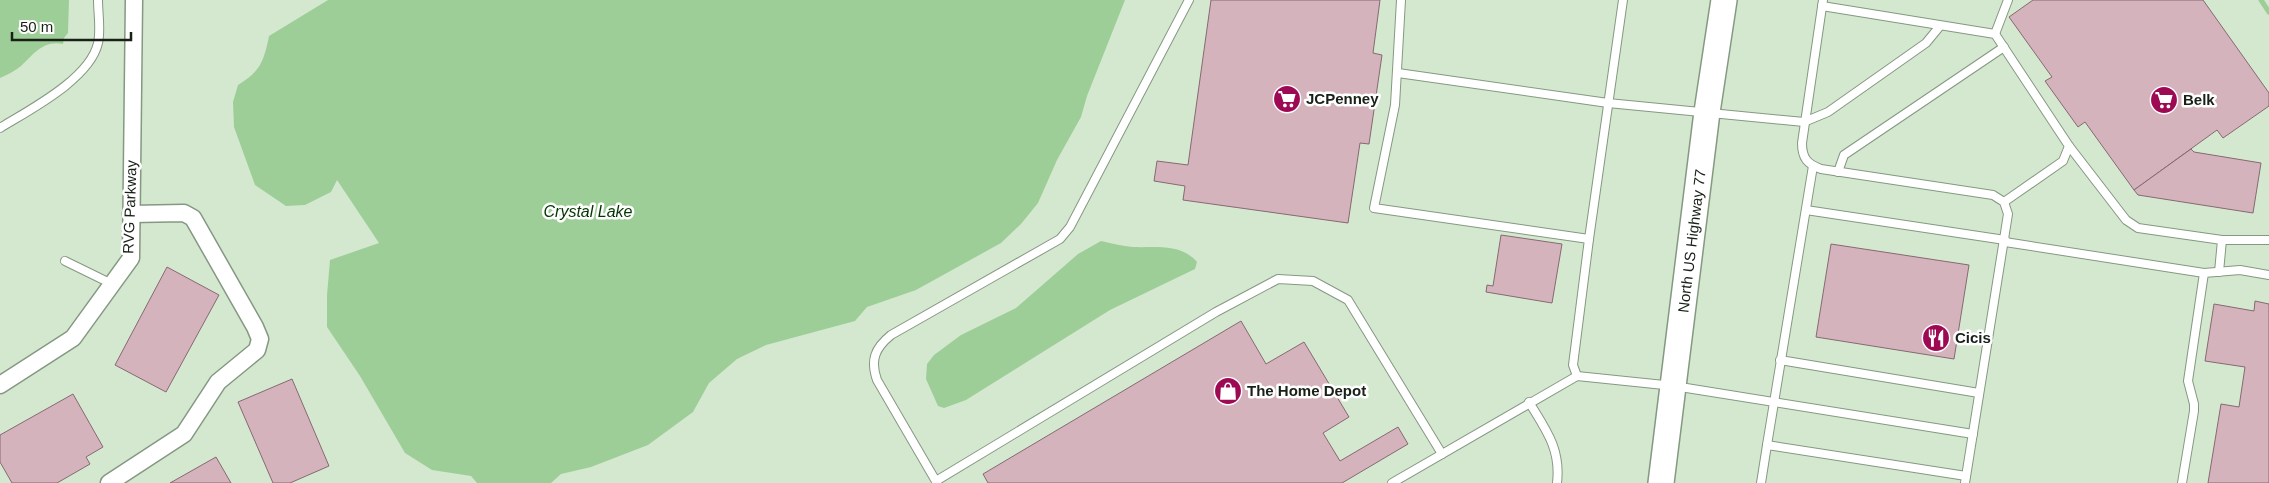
<svg xmlns="http://www.w3.org/2000/svg" width="2269" height="483" font-family="Helvetica,sans-serif">
	<style>
		.water { fill: #9ece97 }
		.lines { fill: none; stroke-linecap: round; stroke-linejoin: round }
		.stream { stroke: #9ece97; stroke-width: 5 }
		.building { fill: #d4b3bc; stroke: #866971 }
		.lane-casing { stroke: #859882; stroke-width: 10 }
		.street-casing { stroke: #859882; stroke-width: 19 }
		.primary-casing { stroke: #859882; stroke-width: 28 }
		.lane { stroke: #fff; stroke-width: 8 }
		.street { stroke: #fff; stroke-width: 16 }
		.primary { stroke: #fff; stroke-width: 25 }
		.labels { text-anchor: middle; stroke-width: 5; stroke-linejoin: round; paint-order: stroke }
		.poi-label { font-size: 15px; font-weight: bold; fill: #182017; stroke: #fff; text-anchor: start }
		.street-label { font-size: 15px; fill: #182017; stroke: #fff }
		.water-label { font-size: 16px; font-style: italic; fill: #033600; stroke: #fff }
	</style>
	<rect width="100%" height="100%" fill="#d4e8d0"/>
	<g class="water">
		<path d="M 0,0 L 69,0 L 68,33 L 64,38 L 63,44 C 43,40 34,54 21,66 C 15,71 7,75 0,78 Z"/>
		<path d="M 328,0 L 1125,0 L 1087,96 L 1081,117 L 1057,160 L 1038,203 L 1021,224 L 1001,243 L 916,290 L 867,307 L 855,321 L 766,345 L 737,359 L 709,383 L 693,412 L 648,445 L 591,467 L 561,474 L 551,483 L 477,483 L 471,476 L 432,470 L 405,453 L 360,376 L 327,327 L 327,295 L 330,260 L 379,243 L 337,180 L 331,192 L 305,205 L 286,206 L 255,185 L 234,127 L 233,102 L 238,85 C 260,72 264,61 269,36 Z"/>
		<path d="M 1101,241 C 1111,243 1122,246 1133,247 C 1155,248 1181,243 1197,262 L 1195,269 L 1110,310 L 966,400 L 944,408 L 938,406 L 926,379 L 927,364 L 934,355 L 961,335 L 1016,308 L 1078,254 Z"/>
	</g>
	<g class="lines">
		<path class="stream" d="M 2261,0 L 2269,12"/>
	</g>
	<g class="building">
		<path d="M 1211,0 L 1380,0 L 1373,53 L 1382,55 L 1369,144 L 1360,143 L 1348,223 L 1183,200 L 1185,186 L 1154,181 L 1157,161 L 1188,165 Z"/>
		<path d="M 2033,0 L 2203,0 L 2269,93 L 2269,106 L 2223,138 L 2217,130 L 2134,190 L 2085,122 L 2078,127 L 2045,81 L 2052,77 L 2009,17 Z"/>
		<path d="M 2191,149 L 2194,152 L 2261,163 L 2253,213 L 2138,195 L 2134,190 Z"/>
		<path d="M 1501,235 L 1562,244 L 1552,303 L 1486,292 L 1487,285 L 1493,286 Z"/>
		<path d="M 1831,244 L 1969,265 L 1954,359 L 1816,337 Z"/>
		<path d="M 167,267 L 219,295 L 166,392 L 115,365 Z"/>
		<path d="M 2255,301 L 2269,304 L 2269,483 L 2208,483 L 2221,404 L 2239,407 L 2245,367 L 2205,361 L 2214,304 L 2254,311 Z"/>
		<path d="M 1241,321 L 1266,364 L 1304,342 L 1349,417 L 1323,433 L 1340,461 L 1398,427 L 1408,444 L 1342,483 L 988,483 L 983,474 Z"/>
		<path d="M 292,379 L 329,466 L 290,483 L 273,483 L 238,402 Z"/>
		<path d="M 73,394 L 103,447 L 86,457 L 90,464 L 57,483 L 12,483 L 0,462 L 0,435 Z"/>
		<path d="M 216,457 L 231,483 L 170,483 Z"/>
	</g>
	<g class="lines">
		<g class="lane-casing">
			<g id="lane">
				<path d="M 1401,0 L 1395,105 L 1374,208 L 1589,239 L 1573,365 L 1577,376"/>
				<path d="M 1823,0 L 1802,143 C 1802,158 1807,164 1821,169 L 1993,195 L 2004,202 L 2008,214 L 1965,483"/>
				<path d="M 1822,6 L 1995,34 L 2069,146 L 2063,161 L 2004,202"/>
				<path d="M 1995,34 L 2008,0"/>
				<path d="M 1398,73 L 1608,103 L 1804,122 L 1828,112 L 1926,43 L 1940,26"/>
				<path d="M 0,128 C 29,110 90,79 98,43 C 101,30 98,13 98,0"/>
				<path d="M 2069,146 L 2126,220 L 2138,228 L 2222,240 L 2219,272"/>
				<path d="M 1838,172 L 1844,155 L 2004,47"/>
				<path d="M 1806,210 L 2005,240"/>
				<path d="M 1589,239 L 1623,0"/>
				<path d="M 2222,240 L 2269,240"/>
				<path d="M 2005,242 L 2204,273 L 2188,381 L 2194,404 L 2194,411 L 2182,483"/>
				<path d="M 65,261 L 112,284"/>
				<path d="M 2204,273 L 2240,270 L 2269,275"/>
				<path d="M 1780,360 L 1979,393"/>
				<path d="M 1529,402 C 1546,430 1561,449 1557,483"/>
				<path d="M 1767,445 L 1813,166"/>
				<path d="M 936,481 L 1216,312 L 1278,279 L 1313,281 L 1348,300 L 1442,454"/>
				<path d="M 937,483 L 877,380 C 870,360 875,348 891,335 L 1060,239 L 1070,227 L 1189,0"/>
				<path d="M 1392,483 L 1577,376 L 1674,386 L 1973,434"/>
				<path d="M 1761,483 L 1767,445 L 1966,476"/>
			</g>
		</g>
		<g class="street-casing">
			<g id="street">
				<path d="M 0,385 L 73,338 L 131,258 L 134,0"/>
				<path d="M 109,483 L 184,434 L 218,382 L 257,350 L 260,339 L 255,327 L 193,218 L 184,213 L 131,214"/>
			</g>
		</g>
		<g class="primary-casing">
			<path id="primary" d="M 1661,483 L 1707,112 L 1724,0"/>
		</g>
		<use href="#lane" class="lane"/>
		<use href="#street" class="street"/>
		<use href="#primary" class="primary"/>
	</g>
	<defs>
		<g id="supermarket-disc" transform="scale(1.4375)"><circle r="9.5" fill="#9e0953" stroke="#fff"/><path d="M-6-5.5h2.5l.6 2H6L4.5 2H-2.5L-4.4-4H-6ZM-1.5 3.2a1.3 1.3 0 1 0 .1 0ZM3 3.2a1.3 1.3 0 1 0 .1 0Z" fill="#fff"/></g>
		<g id="restaurant-disc" transform="scale(1.4375)"><circle r="9.5" fill="#9e0953" stroke="#fff"/><path d="M-5-6h1v4h1v-4h1v4h1v-4h1v5L-1.5 .5V6h-2V.5L-5-1ZM5-6V6H3V1.5H1.5Q1.5-4 5-6Z" fill="#fff"/></g>
		<g id="shop-disc" transform="scale(1.4375)"><circle r="9.5" fill="#9e0953" stroke="#fff"/><path d="M-5-2.5h2.3a2.7 3.5 0 0 1 5.4 0H5L5.5 6h-11ZM-1.5-2.5h3a1.5 2.3 0 0 0-3 0Z" fill="#fff"/></g>
	</defs>
	<g fill-rule="evenodd">
		<use href="#supermarket-disc" x="1287" y="99"/>
		<use href="#supermarket-disc" x="2164" y="100"/>
		<use href="#restaurant-disc" x="1936" y="338"/>
		<use href="#shop-disc" x="1228" y="391"/>
	</g>
	<g class="labels">
		<g class="poi-label">
			<text x="1306" y="104">JCPenney</text>
			<text x="2183" y="105">Belk</text>
			<text x="1955" y="343">Cicis</text>
			<text x="1247" y="396">The Home Depot</text>
		</g>
		<g class="street-label">
			<text transform="translate(130 207) rotate(-88)" y="5">RVG Parkway</text>
			<text transform="translate(1692 241) rotate(-83)" y="5">North US Highway 77</text>
		</g>
		<g class="water-label">
			<text x="588" y="217">Crystal Lake</text>
		</g>
	</g>
	<path d="M12 32v8h119v-8" fill="none" stroke="#182017" stroke-width="2.5"/>
	<text x="20" y="32" font-size="15" fill="#182017" stroke="#ffffff" stroke-width="4" paint-order="stroke">50 m</text>
</svg>
